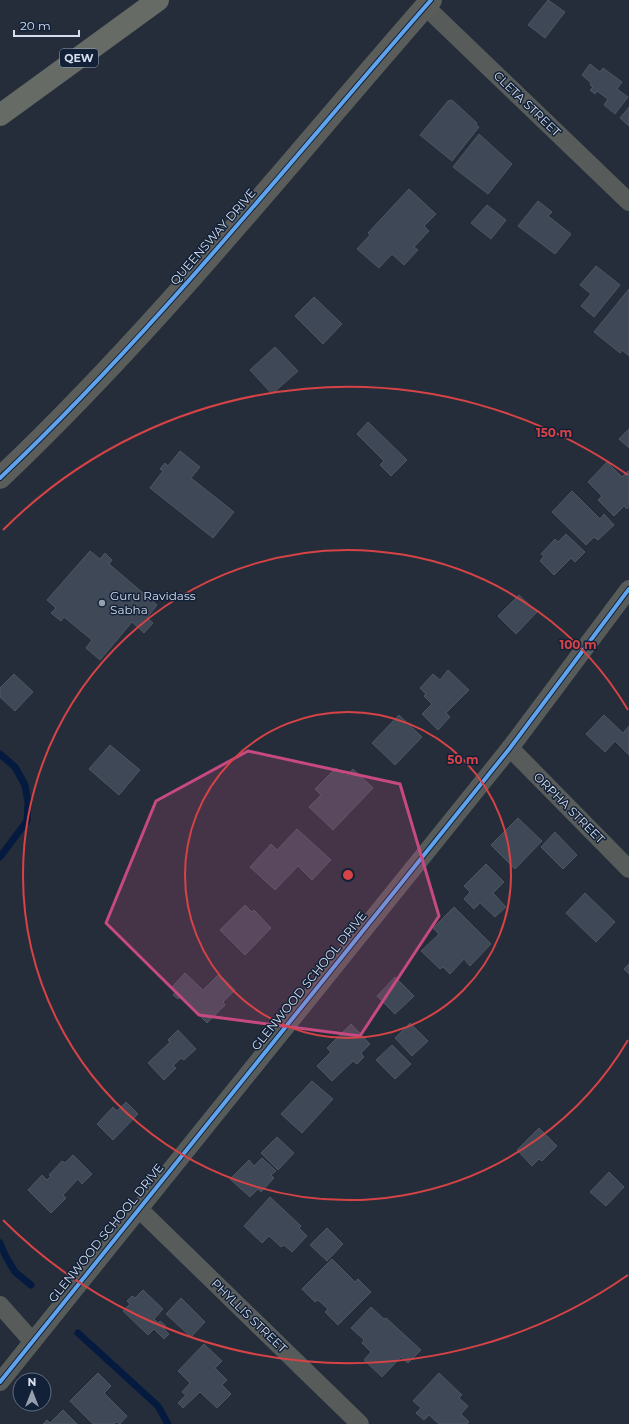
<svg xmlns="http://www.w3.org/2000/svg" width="629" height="1424" font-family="Montserrat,sans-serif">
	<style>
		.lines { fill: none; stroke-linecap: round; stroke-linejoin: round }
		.stream { stroke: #051a3f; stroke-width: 7 }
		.building { fill: #3f4856; stroke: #4f5662 }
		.street { stroke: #575b5a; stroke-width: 18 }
		.secondary { stroke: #5a5d5a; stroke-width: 22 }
		.highway { stroke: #666b66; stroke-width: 22 }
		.cycleway-casing { stroke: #132138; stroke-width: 6 }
		.cycleway { stroke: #60a3ed; stroke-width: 4 }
		.marked { fill: #c64a80; fill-opacity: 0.2; stroke: #c64a80; stroke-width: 3; stroke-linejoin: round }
		.ring { fill: none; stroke: #d64346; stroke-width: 2 }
		.poi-dot { fill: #97a0af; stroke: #132138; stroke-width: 1.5 }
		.labels { text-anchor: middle; stroke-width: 3; stroke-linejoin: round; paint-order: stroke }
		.shield { fill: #132138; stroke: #9aa5b7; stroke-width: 1 }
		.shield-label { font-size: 11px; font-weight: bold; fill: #d4deee }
		.street-label { font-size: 12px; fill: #d4deee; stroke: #132138 }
		.poi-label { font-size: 12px; fill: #d4deee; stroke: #132138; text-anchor: start }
		.centre { fill: #d64346; stroke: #132138; stroke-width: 2 }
		.ring-label { font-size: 12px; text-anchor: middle; font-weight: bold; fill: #d64346; stroke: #132138; stroke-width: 3; stroke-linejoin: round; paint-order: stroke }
	</style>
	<rect width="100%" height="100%" fill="#252d3a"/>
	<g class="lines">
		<g class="stream">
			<path d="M 0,754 L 15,767 L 25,785 L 28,803 L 27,821 L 0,857"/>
			<path d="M 0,1243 L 5,1255 L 15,1272 L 31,1285"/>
			<path d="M 78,1333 L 158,1406 L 168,1424"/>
		</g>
	</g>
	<g class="building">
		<path d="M 548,0 L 565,12 L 545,38 L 528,25 Z"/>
		<path d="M 590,64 L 600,72 L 603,68 L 622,82 L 617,89 L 628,97 L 615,114 L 604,105 L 608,99 L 597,91 L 595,94 L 590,90 L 593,87 L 590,85 L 591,83 L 582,75 Z"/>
		<path d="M 452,100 L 477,123 L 476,125 L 479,127 L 452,161 L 420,135 L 448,101 Z"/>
		<path d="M 629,107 L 629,126 L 620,118 Z"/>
		<path d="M 479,134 L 512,164 L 488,194 L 453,167 Z"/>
		<path d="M 409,189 L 436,214 L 424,226 L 429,231 L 414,247 L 418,250 L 404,265 L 392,254 L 379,268 L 357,249 L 370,235 L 368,233 Z"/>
		<path d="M 538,201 L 552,212 L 548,216 L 571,234 L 555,254 L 518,226 Z"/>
		<path d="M 487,205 L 506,220 L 491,239 L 471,223 Z"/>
		<path d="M 596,266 L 620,285 L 594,317 L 581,306 L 591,294 L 580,285 Z"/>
		<path d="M 629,289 L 629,356 L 622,350 L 620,353 L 594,332 Z"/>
		<path d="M 314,297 L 342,324 L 323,344 L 295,316 Z"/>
		<path d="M 275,347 L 298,371 L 272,394 L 250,370 Z"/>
		<path d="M 368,422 L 407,460 L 391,476 L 380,465 L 384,461 L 357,434 Z"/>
		<path d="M 629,429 L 629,448 L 619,439 Z"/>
		<path d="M 180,451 L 200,467 L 191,478 L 234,512 L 213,538 L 150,488 L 163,471 L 160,469 L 165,463 L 168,466 Z"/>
		<path d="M 607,462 L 622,477 L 628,471 L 629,472 L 629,506 L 627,509 L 624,506 L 614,516 L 598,500 L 602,496 L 588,482 Z"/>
		<path d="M 572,491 L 600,519 L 604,514 L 614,525 L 598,540 L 594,537 L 586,545 L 552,512 Z"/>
		<path d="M 566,534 L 585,552 L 575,562 L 571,558 L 554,575 L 540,561 L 544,556 L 541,554 L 555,539 L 558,542 Z"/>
		<path d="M 90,551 L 100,559 L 105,553 L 112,560 L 109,564 L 157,605 L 147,618 L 153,623 L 144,633 L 132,622 L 100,660 L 86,648 L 92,640 L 64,617 L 61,621 L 51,613 L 56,608 L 47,600 Z"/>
		<path d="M 519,595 L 537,612 L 516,634 L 498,616 Z"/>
		<path d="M 448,670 L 469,690 L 446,713 L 450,717 L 438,730 L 422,714 L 432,704 L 424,696 L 426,694 L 420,688 L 433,674 L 440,680 Z"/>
		<path d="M 14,674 L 33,692 L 15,711 L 0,697 L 0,688 Z"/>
		<path d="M 399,715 L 422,737 L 395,765 L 372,743 Z"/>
		<path d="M 604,715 L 623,733 L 629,726 L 629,755 L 615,741 L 605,752 L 586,734 Z"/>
		<path d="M 110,745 L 140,770 L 119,795 L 89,769 Z"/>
		<path d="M 336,768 L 346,776 L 353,769 L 373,788 L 333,830 L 309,807 L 321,795 L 315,789 Z"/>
		<path d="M 518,818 L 542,841 L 515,869 L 491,845 Z"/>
		<path d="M 297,829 L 331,860 L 312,880 L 298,866 L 275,890 L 250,867 L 271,844 L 277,850 Z"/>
		<path d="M 555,832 L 577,855 L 563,869 L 541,847 Z"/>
		<path d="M 486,864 L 504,882 L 493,893 L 506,907 L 495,917 L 480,903 L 474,909 L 464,899 L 470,892 L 464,886 Z"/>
		<path d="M 585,893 L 615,922 L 596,942 L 566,913 Z"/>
		<path d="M 245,905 L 252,912 L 254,910 L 271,928 L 245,955 L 220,930 Z"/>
		<path d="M 454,907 L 491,944 L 470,966 L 464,959 L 450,974 L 443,967 L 440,969 L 421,951 L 439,934 L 433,928 Z"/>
		<path d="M 629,964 L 629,974 L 624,969 Z"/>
		<path d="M 185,973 L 203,990 L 219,974 L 235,990 L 223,1002 L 225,1005 L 207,1023 L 181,997 L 178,999 L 173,995 L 176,992 L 172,987 Z"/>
		<path d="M 395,977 L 414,996 L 395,1014 L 377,996 Z"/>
		<path d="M 410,1023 L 428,1041 L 412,1056 L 395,1038 Z"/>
		<path d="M 351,1024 L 370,1044 L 361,1053 L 364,1057 L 357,1064 L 353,1061 L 332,1081 L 317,1066 L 331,1052 L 327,1048 Z"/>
		<path d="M 178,1030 L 196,1049 L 184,1060 L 181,1058 L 173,1066 L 176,1068 L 164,1080 L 148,1063 L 170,1042 L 168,1040 Z"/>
		<path d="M 392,1045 L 411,1064 L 395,1079 L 376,1060 Z"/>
		<path d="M 312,1081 L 333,1099 L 302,1133 L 281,1114 Z"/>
		<path d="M 126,1102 L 138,1114 L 113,1140 L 97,1124 L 113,1107 L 117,1111 Z"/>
		<path d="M 539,1128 L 557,1146 L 542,1161 L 539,1159 L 532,1166 L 517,1150 Z"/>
		<path d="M 277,1137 L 294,1153 L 278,1170 L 261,1153 Z"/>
		<path d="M 73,1155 L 92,1174 L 82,1184 L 78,1179 L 63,1195 L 66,1198 L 51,1213 L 28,1190 L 42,1175 L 47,1180 L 51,1176 L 49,1175 L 62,1161 L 65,1163 Z"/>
		<path d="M 262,1158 L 276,1171 L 271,1175 L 274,1178 L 261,1192 L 258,1189 L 250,1197 L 230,1179 L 249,1160 L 254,1166 Z"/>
		<path d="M 609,1172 L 624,1187 L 606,1206 L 590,1192 Z"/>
		<path d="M 270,1197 L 301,1226 L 299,1228 L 307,1236 L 292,1252 L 284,1245 L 281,1247 L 269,1236 L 262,1243 L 244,1226 Z"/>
		<path d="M 327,1228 L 343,1244 L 327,1261 L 310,1245 Z"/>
		<path d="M 332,1259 L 355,1282 L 358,1279 L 371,1292 L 338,1325 L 325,1312 L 328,1309 L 318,1300 L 315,1302 L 302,1289 Z"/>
		<path d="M 143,1290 L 163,1309 L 154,1319 L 158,1323 L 160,1321 L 166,1326 L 163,1328 L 169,1334 L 164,1339 L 154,1329 L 148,1335 L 123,1311 L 130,1304 L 127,1301 L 132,1296 L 135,1298 Z"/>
		<path d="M 181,1298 L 205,1322 L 191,1337 L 166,1314 Z"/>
		<path d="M 371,1307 L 384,1319 L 386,1318 L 421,1350 L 408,1363 L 401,1357 L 382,1377 L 364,1360 L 371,1352 L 362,1343 L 364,1340 L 351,1328 Z"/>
		<path d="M 204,1344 L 222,1361 L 215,1368 L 227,1380 L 222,1385 L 231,1394 L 217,1408 L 200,1392 L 183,1408 L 178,1403 L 186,1395 L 182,1392 L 190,1383 L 178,1371 Z"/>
		<path d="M 98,1373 L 111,1386 L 104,1393 L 127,1416 L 120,1424 L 116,1422 L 114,1424 L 93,1424 L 70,1401 Z"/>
		<path d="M 439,1373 L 462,1395 L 459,1398 L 468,1406 L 461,1414 L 469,1422 L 467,1424 L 439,1424 L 429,1415 L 424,1420 L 416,1413 L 421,1408 L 413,1401 Z"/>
		<path d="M 63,1410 L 77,1424 L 43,1424 L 47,1420 L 50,1423 Z"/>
	</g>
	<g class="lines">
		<g class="street">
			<path d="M 426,7 L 629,202"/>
			<path d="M 510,748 L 629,869"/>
			<path d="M 139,1209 L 360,1424"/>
			<path d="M 0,1305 L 32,1341"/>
			<path d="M 0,1382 L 510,748 L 629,589"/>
		</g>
		<path class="secondary" d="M 0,478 C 156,330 290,161 431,0"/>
		<path class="highway" d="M 0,115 L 158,0"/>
		<g class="cycleway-casing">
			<g id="cycleway">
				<path d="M 0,478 C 156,330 290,161 431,0"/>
				<path d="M 0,1382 L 510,748 L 629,589"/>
			</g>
		</g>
		<use href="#cycleway" class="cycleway"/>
	</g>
	<path class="marked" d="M 248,751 L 400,784 L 439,916 L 360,1036 L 199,1015 L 106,923 L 156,801 Z"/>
	<g class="ring">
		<circle cx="348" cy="875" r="163"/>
		<path d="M628 1040A325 325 0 1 1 628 710"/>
		<path d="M628 1275A488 488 0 0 1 3 1220M3 530A488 488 0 0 1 628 475"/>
	</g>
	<circle class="poi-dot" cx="102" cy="603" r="4"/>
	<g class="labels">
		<rect class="shield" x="60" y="49" width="38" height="18" rx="3"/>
		<g class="shield-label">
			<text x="79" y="62">QEW</text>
		</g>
		<g class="street-label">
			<text transform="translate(527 104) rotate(44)" y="4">CLETA STREET</text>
			<text transform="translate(213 237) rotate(-49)" y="4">QUEENSWAY DRIVE</text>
			<text transform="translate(569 808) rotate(45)" y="4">ORPHA STREET</text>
			<text transform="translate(309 981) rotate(-51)" y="4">GLENWOOD SCHOOL DRIVE</text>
			<text transform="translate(106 1233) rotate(-51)" y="4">GLENWOOD SCHOOL DRIVE</text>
			<text transform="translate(249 1316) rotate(44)" y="4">PHYLLIS STREET</text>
		</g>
		<g class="poi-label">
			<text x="110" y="600">Guru Ravidass<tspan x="110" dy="14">Sabha</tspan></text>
		</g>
	</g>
	<circle cx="348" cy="875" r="6" class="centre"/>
	<g class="ring-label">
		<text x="554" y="437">150 m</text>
		<text x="578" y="649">100 m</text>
		<text x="463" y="764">50 m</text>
	</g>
	<g transform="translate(32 1392)"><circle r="19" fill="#132138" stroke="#606d81"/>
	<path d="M0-3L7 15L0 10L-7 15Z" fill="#97a0af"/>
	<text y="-6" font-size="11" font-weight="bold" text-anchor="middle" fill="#d4deee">N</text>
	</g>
	<path d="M14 30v6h65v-6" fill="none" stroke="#d4deee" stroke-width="2"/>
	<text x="20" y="30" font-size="12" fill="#d4deee" stroke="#132138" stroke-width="3" paint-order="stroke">20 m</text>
</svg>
